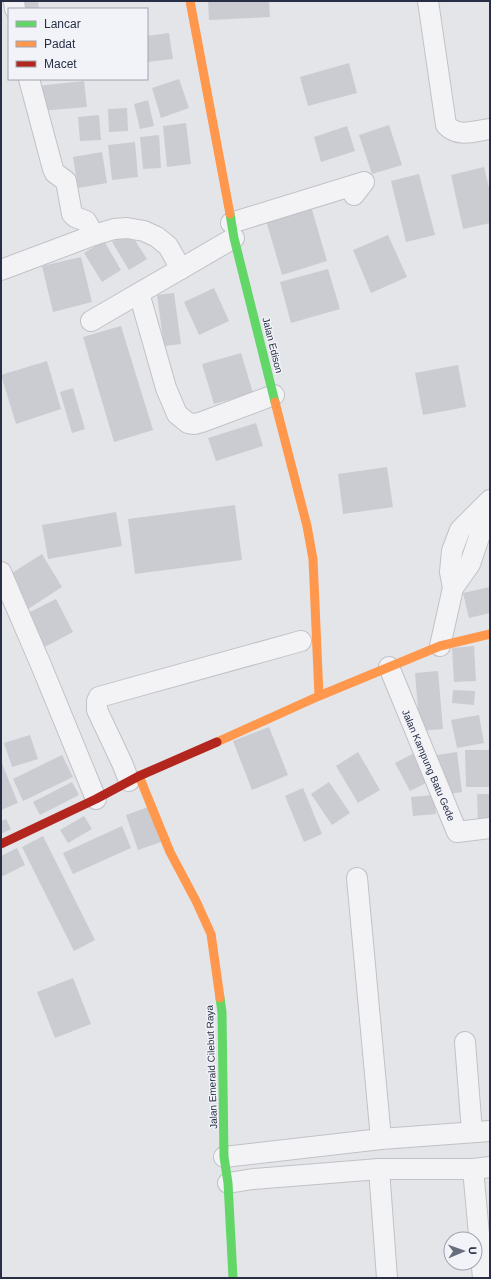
<svg xmlns="http://www.w3.org/2000/svg" width="491" height="1279" font-family="Arial,sans-serif">
	<style>
		.building { fill: #caccd1 }
		.lines { fill: none; stroke-linecap: round; stroke-linejoin: round }
		.street-casing { stroke: #c0c2c7; stroke-width: 22 }
		.street { stroke: #f3f3f5; stroke-width: 20 }
		.fast { stroke: #63d668; stroke-width: 9 }
		.slow { stroke: #ff974d; stroke-width: 9 }
		.jam { stroke: #b3261e; stroke-width: 9 }
		.labels { text-anchor: middle; stroke-width: 3; stroke-linejoin: round; paint-order: stroke }
		.street-label { font-size: 10px; fill: #282e44; stroke: #f1f3f8 }
	</style>
	<rect width="100%" height="100%" fill="#e3e5e9"/>
	<g class="building">
		<path d="M 16,1 L 38,1 L 39,9 L 17,9 Z"/>
		<path d="M 208,1 L 269,1 L 270,17 L 209,20 Z"/>
		<path d="M 169,33 L 173,59 L 147,62 L 147,36 Z"/>
		<path d="M 349,63 L 357,93 L 308,106 L 300,77 Z"/>
		<path d="M 179,79 L 189,108 L 161,118 L 152,88 Z"/>
		<path d="M 84,81 L 87,107 L 39,111 L 37,86 Z"/>
		<path d="M 148,100 L 154,126 L 140,129 L 134,104 Z"/>
		<path d="M 127,108 L 128,131 L 109,132 L 108,109 Z"/>
		<path d="M 99,115 L 101,140 L 80,141 L 78,117 Z"/>
		<path d="M 186,123 L 191,164 L 167,167 L 163,126 Z"/>
		<path d="M 389,125 L 402,165 L 372,174 L 359,135 Z"/>
		<path d="M 347,126 L 355,151 L 321,162 L 314,137 Z"/>
		<path d="M 159,135 L 161,168 L 143,169 L 140,137 Z"/>
		<path d="M 135,142 L 138,177 L 112,180 L 108,145 Z"/>
		<path d="M 102,152 L 107,183 L 78,188 L 73,157 Z"/>
		<path d="M 484,167 L 490,192 L 490,223 L 463,229 L 451,175 Z"/>
		<path d="M 419,174 L 435,235 L 406,242 L 391,181 Z"/>
		<path d="M 310,203 L 327,261 L 282,275 L 265,217 Z"/>
		<path d="M 129,231 L 147,259 L 129,270 L 112,242 Z"/>
		<path d="M 388,235 L 407,277 L 371,293 L 353,250 Z"/>
		<path d="M 104,241 L 121,270 L 102,282 L 84,253 Z"/>
		<path d="M 81,257 L 92,302 L 53,312 L 42,266 Z"/>
		<path d="M 328,269 L 340,309 L 291,323 L 280,282 Z"/>
		<path d="M 214,288 L 229,321 L 199,335 L 184,302 Z"/>
		<path d="M 174,293 L 181,344 L 164,346 L 157,295 Z"/>
		<path d="M 121,326 L 153,430 L 114,442 L 83,337 Z"/>
		<path d="M 241,353 L 253,393 L 214,404 L 202,364 Z"/>
		<path d="M 47,361 L 61,409 L 16,424 L 1,375 Z"/>
		<path d="M 458,365 L 466,407 L 423,415 L 415,373 Z"/>
		<path d="M 73,388 L 85,429 L 72,433 L 60,392 Z"/>
		<path d="M 256,423 L 263,446 L 216,461 L 208,438 Z"/>
		<path d="M 387,467 L 393,507 L 343,514 L 338,474 Z"/>
		<path d="M 235,505 L 242,560 L 135,574 L 128,519 Z"/>
		<path d="M 116,512 L 122,546 L 48,559 L 42,525 Z"/>
		<path d="M 42,554 L 62,587 L 25,611 L 4,578 Z"/>
		<path d="M 490,587 L 490,613 L 469,618 L 463,593 Z"/>
		<path d="M 56,599 L 73,632 L 39,650 L 22,616 Z"/>
		<path d="M 474,646 L 476,681 L 454,682 L 452,648 Z"/>
		<path d="M 438,671 L 443,729 L 420,731 L 415,673 Z"/>
		<path d="M 453,690 L 475,691 L 474,705 L 452,703 Z"/>
		<path d="M 479,715 L 484,743 L 457,748 L 451,720 Z"/>
		<path d="M 269,727 L 288,775 L 252,790 L 233,741 Z"/>
		<path d="M 30,735 L 38,759 L 12,767 L 4,743 Z"/>
		<path d="M 465,750 L 490,750 L 490,787 L 466,787 Z"/>
		<path d="M 358,752 L 380,790 L 358,803 L 336,766 Z"/>
		<path d="M 416,752 L 430,781 L 410,791 L 395,763 Z"/>
		<path d="M 457,752 L 462,792 L 442,795 L 437,755 Z"/>
		<path d="M 62,755 L 73,777 L 23,801 L 13,779 Z"/>
		<path d="M 1,761 L 18,803 L 1,810 Z"/>
		<path d="M 72,782 L 79,795 L 40,815 L 33,802 Z"/>
		<path d="M 329,782 L 350,813 L 332,825 L 311,794 Z"/>
		<path d="M 303,788 L 322,834 L 304,842 L 285,796 Z"/>
		<path d="M 477,794 L 490,794 L 490,824 L 478,824 Z"/>
		<path d="M 434,795 L 436,814 L 413,816 L 411,797 Z"/>
		<path d="M 148,807 L 161,842 L 138,850 L 126,815 Z"/>
		<path d="M 84,816 L 92,829 L 68,843 L 60,830 Z"/>
		<path d="M 6,819 L 11,829 L 1,834 L 1,821 Z"/>
		<path d="M 122,826 L 131,848 L 73,874 L 63,853 Z"/>
		<path d="M 43,836 L 95,940 L 74,951 L 22,847 Z"/>
		<path d="M 17,848 L 25,865 L 1,877 L 1,856 Z"/>
		<path d="M 73,978 L 91,1024 L 55,1038 L 37,992 Z"/>
	</g>
	<g class="lines">
		<g class="street-casing">
			<g id="street">
				<path d="M 14,1 L 15,9"/>
				<path d="M 428,1 L 446,125 C 458,138 474,131 490,129"/>
				<path d="M 29,79 L 53,169 L 55,173 L 66,181 L 72,214 L 75,217 L 86,221 L 94,235"/>
				<path d="M 231,223 L 364,182 L 354,195"/>
				<path d="M 1,270 L 94,235 L 114,229 L 127,228 L 144,231 L 157,237 L 168,246 L 181,269"/>
				<path d="M 139,293 L 166,388 L 177,414 L 188,423 L 195,424 L 202,422 L 274,395"/>
				<path d="M 91,321 L 234,238"/>
				<path d="M 1,572 L 41,665 L 96,799"/>
				<path d="M 453,588 L 470,564 L 490,505"/>
				<path d="M 440,646 L 453,588 L 450,572 L 452,551 L 460,530 L 490,500"/>
				<path d="M 389,667 L 457,832 L 490,828"/>
				<path d="M 129,781 L 122,763 L 97,710 L 97,701 L 99,697 L 301,641"/>
				<path d="M 357,878 L 381,1139"/>
				<path d="M 465,1042 L 472,1132"/>
				<path d="M 224,1157 L 381,1139 L 490,1131"/>
				<path d="M 379,1169 L 387,1278"/>
				<path d="M 473,1169 L 483,1278"/>
				<path d="M 228,1183 L 253,1179 L 379,1169 L 473,1169 L 490,1167"/>
			</g>
		</g>
		<use href="#street" class="street"/>
		<g class="fast">
			<path d="M 230,214 L 234,238 L 275,402"/>
			<path d="M 220,998 L 222,1012 L 224,1157 L 228,1183 L 233,1278"/>
		</g>
		<g class="slow">
			<path d="M 190,1 L 230,214"/>
			<path d="M 275,402 L 307,526 L 313,559 L 319,696"/>
			<path d="M 217,742 L 319,696 L 440,646 L 490,634"/>
			<path d="M 139,776 L 170,852 L 196,901 L 211,934 L 220,998"/>
		</g>
		<path class="jam" d="M 1,844 L 96,799 L 139,776 L 217,742"/>
	</g>
	<g class="labels">
		<g class="street-label">
			<text transform="translate(273 345) rotate(76)" y="4">Jalan Edison</text>
			<text transform="translate(429 765) rotate(67)" y="4">Jalan Kampung Batu Gede</text>
			<text transform="translate(211 1067) rotate(-92)" y="4">Jalan Emerald Cilebut Raya</text>
		</g>
	</g>
	<rect width="491" height="1279" fill="none" stroke="#282e44" stroke-width="4"/>
	<rect x="8" y="8" width="140" height="72" fill="#f1f3f8" stroke="#a1a4b0"/>
	<rect x="16" y="21" width="20" height="6" fill="#63d668" stroke="#a1a4b0"/>
	<text x="44" y="28" font-size="12" fill="#282e44">Lancar</text>
	<rect x="16" y="41" width="20" height="6" fill="#ff974d" stroke="#a1a4b0"/>
	<text x="44" y="48" font-size="12" fill="#282e44">Padat</text>
	<rect x="16" y="61" width="20" height="6" fill="#b3261e" stroke="#a1a4b0"/>
	<text x="44" y="68" font-size="12" fill="#282e44">Macet</text>
	<g transform="translate(463 1251) rotate(88)"><circle r="19" fill="#f1f3f8" stroke="#a1a4b0"/>
	<path d="M0-3L7 15L0 10L-7 15Z" fill="#696e7e"/>
	<text y="-6" font-size="11" font-weight="bold" text-anchor="middle" fill="#282e44">U</text>
	</g>
</svg>
